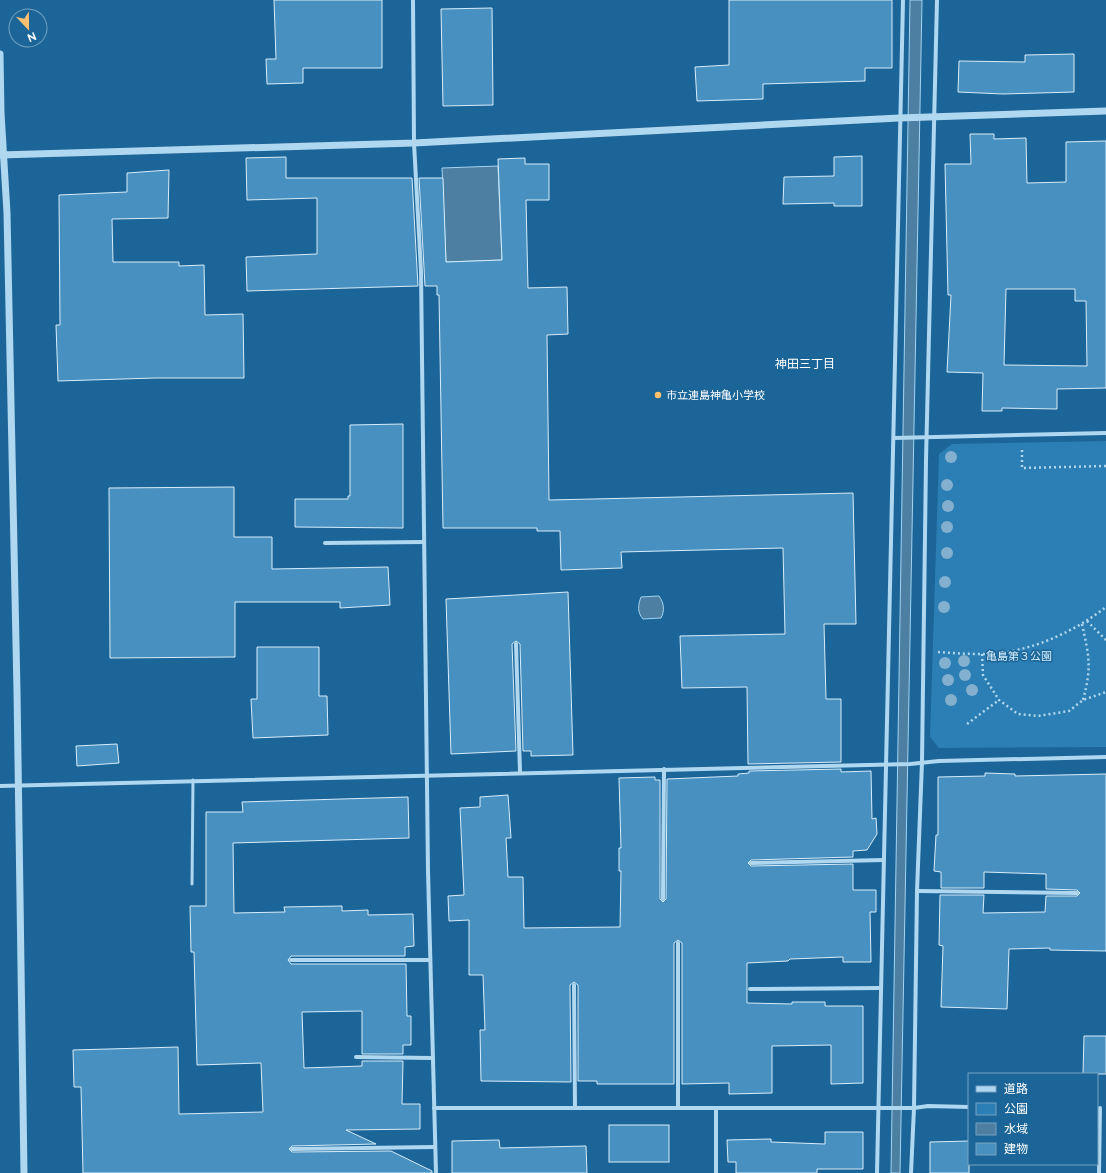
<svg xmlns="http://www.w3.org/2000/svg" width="1106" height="1173" font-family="Raleway,'Noto Sans JP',sans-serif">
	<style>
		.green { fill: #2b7fb4 }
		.water { fill: #4c7fa2; stroke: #a3d4f2 }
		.building { fill: #4890c0; stroke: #d7edfb; fill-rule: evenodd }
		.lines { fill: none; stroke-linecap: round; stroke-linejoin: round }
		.path { stroke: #b0d7f0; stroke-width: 2.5; stroke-dasharray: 2 3; stroke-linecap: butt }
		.service { stroke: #b0d7f0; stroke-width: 3 }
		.minor { stroke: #b0d7f0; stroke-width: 4 }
		.tertiary { stroke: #b0d7f0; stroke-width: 7 }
		.tree { fill: #82b0ce }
		.poi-dot { fill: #ffbf70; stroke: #1b6598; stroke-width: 1.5 }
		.labels { text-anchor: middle; stroke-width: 3; stroke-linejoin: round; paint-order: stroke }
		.poi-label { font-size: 11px; fill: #fff; stroke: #1b6598; text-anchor: start }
		.park-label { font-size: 11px; fill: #d7edfb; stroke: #1b6598 }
		.neighbourhood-label { font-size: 12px; fill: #fff; stroke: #1b6598 }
	</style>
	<rect width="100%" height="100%" fill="#1b6598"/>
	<path class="green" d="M 1106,441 L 1106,747 L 939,748 L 930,737 L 939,454 L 952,444 Z"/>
	<g class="water">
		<path d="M 910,0 L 922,0 L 900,1173 L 891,1173 Z"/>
		<path d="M 498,166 L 502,260 L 446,262 L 442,168 Z"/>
		<path d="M 659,596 C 664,603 665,610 661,618 L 643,619 C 637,612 638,605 641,597 Z"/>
	</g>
	<g class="building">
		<path d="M 274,0 L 382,0 L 382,68 L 303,68 L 303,83 L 267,84 L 266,59 L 276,59 Z"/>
		<path d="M 729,0 L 892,0 L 892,68 L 865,68 L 865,81 L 763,84 L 763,99 L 697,101 L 695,67 L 729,65 Z"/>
		<path d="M 492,8 L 493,105 L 443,106 L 441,9 Z"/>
		<path d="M 1074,54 L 1074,92 L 1003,94 L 958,92 L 959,61 L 1025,62 L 1025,55 Z"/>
		<path d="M 970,134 L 994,134 L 994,139 L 1026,138 L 1027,183 L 1066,182 L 1066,142 L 1106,141 L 1106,388 L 1057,389 L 1057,409 L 1002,408 L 1002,411 L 982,411 L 983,373 L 947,372 L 951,295 L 948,295 L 945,164 L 971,164 ZM 1006,289 L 1075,289 L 1075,301 L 1086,301 L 1087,366 L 1004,365 Z"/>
		<path d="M 862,156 L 862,206 L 834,206 L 834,203 L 783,204 L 784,177 L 834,176 L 834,157 Z"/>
		<path d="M 286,157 L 286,178 L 412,178 L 418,286 L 247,291 L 246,257 L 317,254 L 317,198 L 247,200 L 246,158 Z"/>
		<path d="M 525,158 L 525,164 L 549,164 L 549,200 L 526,200 L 528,288 L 567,287 L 568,334 L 547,335 L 549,500 L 853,493 L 856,624 L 824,624 L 826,699 L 841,699 L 841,762 L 748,764 L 747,687 L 682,688 L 680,636 L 785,634 L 783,548 L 621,552 L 622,568 L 561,570 L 560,531 L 537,531 L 537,528 L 443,528 L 439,295 L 437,295 L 437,286 L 425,286 L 419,178 L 443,178 L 446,262 L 502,260 L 498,159 Z"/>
		<path d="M 169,170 L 168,218 L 112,219 L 113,262 L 179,262 L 179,266 L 204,265 L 205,315 L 243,314 L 244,378 L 155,378 L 58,381 L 56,325 L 60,325 L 59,195 L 127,192 L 127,173 Z"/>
		<path d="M 403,424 L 403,528 L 295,527 L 295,499 L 348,499 L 348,496 L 350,496 L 350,425 Z"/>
		<path d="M 234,487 L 234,537 L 272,537 L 272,569 L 388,567 L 390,605 L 340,608 L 340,602 L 235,602 L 235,657 L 110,658 L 109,488 Z"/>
		<path d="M 568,592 L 573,755 L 531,756 L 531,751 L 523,751 L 520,644 L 516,641 L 512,644 L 516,751 L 451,754 L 446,599 Z"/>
		<path d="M 257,647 L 319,647 L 319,696 L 327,696 L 328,735 L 253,738 L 251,699 L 257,699 Z"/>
		<path d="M 117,744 L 119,763 L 77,766 L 76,746 Z"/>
		<path d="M 841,769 L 841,772 L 871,771 L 872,819 L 876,818 L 877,834 L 867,850 L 853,851 L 853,857 L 751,860 L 748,863 L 751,866 L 853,864 L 853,890 L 876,890 L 876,912 L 870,912 L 871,962 L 843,962 L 843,957 L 790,959 L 788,961 L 747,963 L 747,1003 L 792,1004 L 792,1002 L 825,1002 L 825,1006 L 863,1006 L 863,1083 L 831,1084 L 831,1045 L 772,1046 L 772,1093 L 729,1094 L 729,1083 L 682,1084 L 682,943 L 678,940 L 674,943 L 674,1084 L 597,1084 L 597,1081 L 578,1081 L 578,985 L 574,982 L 570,985 L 571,1082 L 481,1081 L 480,1030 L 485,1030 L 483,975 L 469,975 L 469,920 L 449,921 L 448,896 L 464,895 L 460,808 L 480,807 L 480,797 L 508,795 L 511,838 L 506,838 L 508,877 L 523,877 L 524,928 L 620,927 L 621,871 L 619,871 L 619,848 L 621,848 L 619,778 L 655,777 L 655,780 L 660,780 L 660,899 L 663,902 L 666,899 L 667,779 L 738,776 L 738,774 L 749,773 L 749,771 Z"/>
		<path d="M 985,773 L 1015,774 L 1015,776 L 1106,774 L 1106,951 L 1050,950 L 1050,948 L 1009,949 L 1007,1009 L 941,1007 L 943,946 L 939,945 L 940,895 L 984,895 L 983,913 L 1045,912 L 1046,896 L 1077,896 L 1080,893 L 1077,890 L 1046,889 L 1046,874 L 984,872 L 984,888 L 941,888 L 941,872 L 934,871 L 936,835 L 938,835 L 938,777 L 985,776 Z"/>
		<path d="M 408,797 L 409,838 L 233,843 L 234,913 L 285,912 L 284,907 L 342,906 L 342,911 L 368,910 L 368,915 L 413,914 L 414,946 L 405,947 L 405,956 L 291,956 L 288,960 L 291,964 L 406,964 L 407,1016 L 411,1016 L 411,1045 L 403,1045 L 403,1054 L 362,1054 L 362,1011 L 302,1012 L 304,1068 L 362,1066 L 362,1061 L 403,1061 L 402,1104 L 420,1104 L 420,1129 L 346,1130 L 376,1144 L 292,1146 L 289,1149 L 292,1152 L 391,1151 L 432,1171 L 432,1173 L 83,1173 L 81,1087 L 74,1087 L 73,1050 L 178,1047 L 179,1114 L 263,1112 L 261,1063 L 197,1065 L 194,952 L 191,952 L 190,906 L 206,906 L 206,812 L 243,812 L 242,802 Z"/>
		<path d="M 1084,1036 L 1106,1036 L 1106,1074 L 1083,1074 Z"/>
		<rect x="609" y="1125" width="60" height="37"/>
		<path d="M 825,1132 L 863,1132 L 863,1169 L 817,1169 L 817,1173 L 736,1173 L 736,1162 L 728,1162 L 727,1140 L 771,1139 L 771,1142 L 825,1144 Z"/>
		<path d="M 499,1140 L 500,1148 L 586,1146 L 587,1173 L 452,1173 L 452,1141 Z"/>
		<path d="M 969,1141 L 969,1173 L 930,1173 L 930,1142 Z"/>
	</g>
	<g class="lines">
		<g class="path">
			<path d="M 1022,450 L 1022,468 L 1106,466"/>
			<path d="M 1087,621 L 1106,640"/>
			<path d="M 1082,624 C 1089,656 1092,667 1083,700"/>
			<path d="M 938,652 C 952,653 966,654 981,654 C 1026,654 1071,634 1106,607"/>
			<path d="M 982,654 L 983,675 L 999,700 L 1018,714 L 1038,716 L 1069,711 L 1083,700 L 1106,692"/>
			<path d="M 967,724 L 999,700"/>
		</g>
		<path class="service" d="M 192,884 L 193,780"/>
		<g class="minor">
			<path d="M 413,0 L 414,143 L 421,271 L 428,871 L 436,1173"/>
			<path d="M 894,438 L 1106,433"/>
			<path d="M 325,543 L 424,542"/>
			<path d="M 516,644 L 520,772"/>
			<path d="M 0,786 L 910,764 L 939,761 L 1106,757"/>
			<path d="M 751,863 L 884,860"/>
			<path d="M 917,891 L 1077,893"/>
			<path d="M 663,899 L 664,769"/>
			<path d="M 678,943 L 678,1107"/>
			<path d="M 291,960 L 430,960"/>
			<path d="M 574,985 L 575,1108"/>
			<path d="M 750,989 L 880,988"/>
			<path d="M 356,1057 L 432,1058"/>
			<path d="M 434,1108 L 914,1108 L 928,1106 L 969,1107"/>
			<path d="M 292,1149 L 435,1147"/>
			<path d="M 716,1173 L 716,1108"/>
			<path d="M 877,1173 L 903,0"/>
			<path d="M 911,1173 L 914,1108 L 917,891 L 922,762 L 926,460 L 937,0"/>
			<path d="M 1099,1173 L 1100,1108"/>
		</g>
		<g class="tertiary">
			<path d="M 0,54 L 1,113 L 7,213 L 17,691 L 24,1173"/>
			<path d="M 0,155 L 414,143 L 899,118 L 1106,111"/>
		</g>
	</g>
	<g class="tree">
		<circle cx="951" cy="457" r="6"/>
		<circle cx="947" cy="485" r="6"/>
		<circle cx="948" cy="506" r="6"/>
		<circle cx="947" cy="527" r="6"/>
		<circle cx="947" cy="553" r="6"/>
		<circle cx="945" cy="582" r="6"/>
		<circle cx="944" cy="607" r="6"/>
		<circle cx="964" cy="661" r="6"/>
		<circle cx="945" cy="663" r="6"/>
		<circle cx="965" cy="675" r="6"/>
		<circle cx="948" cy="680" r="6"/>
		<circle cx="972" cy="690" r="6"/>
		<circle cx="951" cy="700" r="6"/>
	</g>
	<circle class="poi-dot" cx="658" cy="395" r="4"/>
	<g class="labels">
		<g class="poi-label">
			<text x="666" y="399">市立連島神亀小学校</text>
		</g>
		<g class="park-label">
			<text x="1019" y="660">亀島第３公園</text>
		</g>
		<g class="neighbourhood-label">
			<text x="805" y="368">神田三丁目</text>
		</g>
	</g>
	<rect x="968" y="1073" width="130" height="92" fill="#1b6598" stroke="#76a3c1"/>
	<rect x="976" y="1086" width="20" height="6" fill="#b0d7f0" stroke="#76a3c1"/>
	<text x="1004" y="1093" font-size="12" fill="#ffffff">道路</text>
	<rect x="976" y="1103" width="20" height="12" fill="#2b7fb4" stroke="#76a3c1"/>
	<text x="1004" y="1113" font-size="12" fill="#ffffff">公園</text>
	<rect x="976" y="1123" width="20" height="12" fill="#4c7fa2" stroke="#76a3c1"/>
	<text x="1004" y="1133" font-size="12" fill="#ffffff">水域</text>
	<rect x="976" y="1143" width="20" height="12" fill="#4890c0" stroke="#76a3c1"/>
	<text x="1004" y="1153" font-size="12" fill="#ffffff">建物</text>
	<g transform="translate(28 28) rotate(158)"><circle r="19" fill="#1b6598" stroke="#76a3c1"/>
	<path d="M0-3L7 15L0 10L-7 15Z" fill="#ffbf70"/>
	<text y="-6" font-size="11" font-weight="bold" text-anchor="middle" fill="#ffffff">N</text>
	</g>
</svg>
